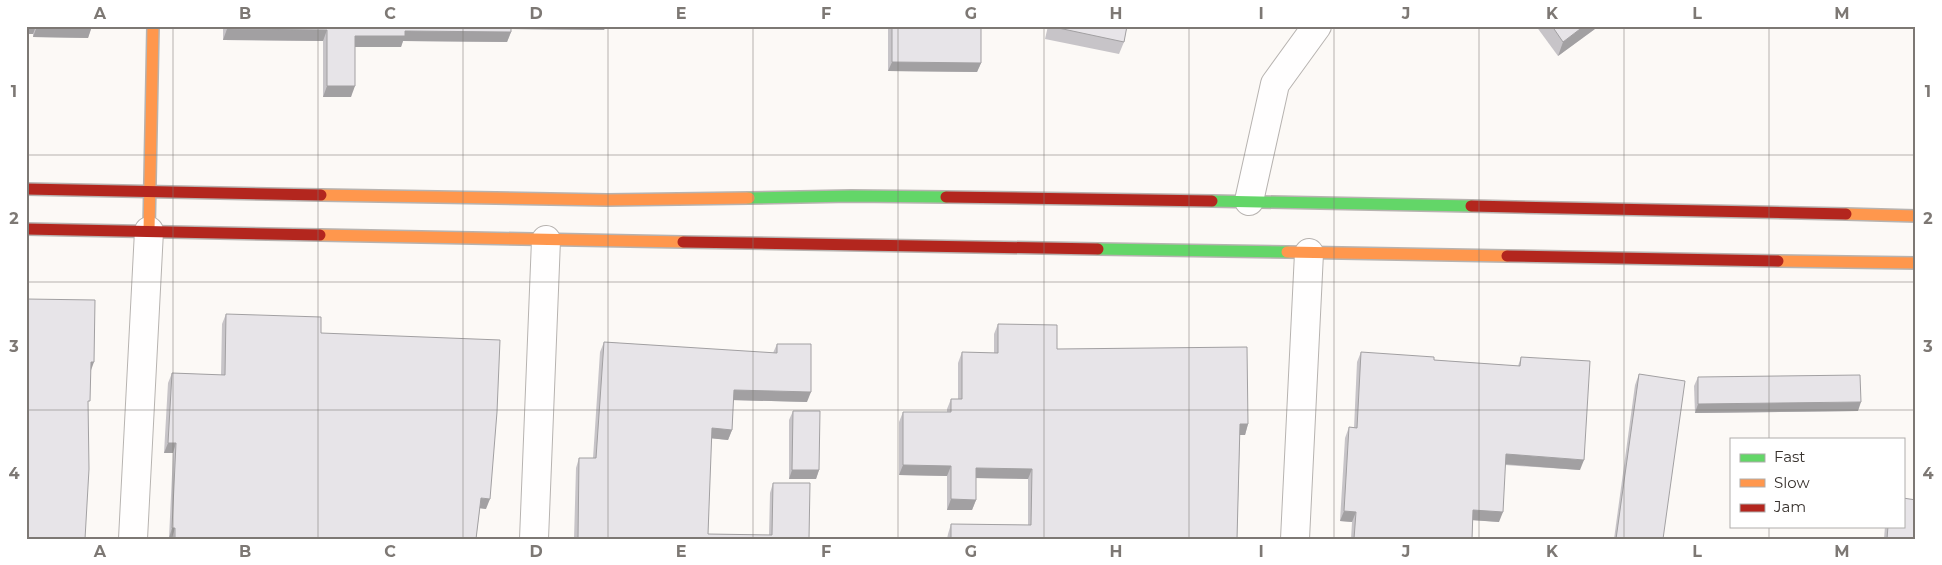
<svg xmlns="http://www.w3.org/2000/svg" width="1942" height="565" font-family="Montserrat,sans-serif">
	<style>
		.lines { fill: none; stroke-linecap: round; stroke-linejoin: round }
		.street-casing { stroke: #b7b3b0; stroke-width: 30 }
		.fast-casing { stroke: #b7b3b0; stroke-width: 14 }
		.slow-casing { stroke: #b7b3b0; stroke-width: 14 }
		.jam-casing { stroke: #b7b3b0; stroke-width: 14 }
		.street { stroke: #fffefe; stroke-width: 28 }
		.fast { stroke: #63d668; stroke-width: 11 }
		.slow { stroke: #ff974d; stroke-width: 11 }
		.jam { stroke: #b3261e; stroke-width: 11 }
		.wall { fill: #c7c4c8 }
		.shaded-wall { fill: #a2a0a2 }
		.building { fill: #e7e4e8; stroke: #a2a0a2 }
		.grid { fill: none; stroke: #7d7874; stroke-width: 1; stroke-opacity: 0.55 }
		.neatline { fill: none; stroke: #7d7874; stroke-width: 2 }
		.grid-label { font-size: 16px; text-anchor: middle; font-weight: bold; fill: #7d7874 }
	</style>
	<rect width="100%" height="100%" fill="#fcf9f6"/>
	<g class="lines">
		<g class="street-casing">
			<g id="street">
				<path d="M 1249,201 L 1275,84 L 1317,26"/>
				<path d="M 133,539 L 149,231"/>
				<path d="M 534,539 L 546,240"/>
				<path d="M 1295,539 L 1309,253"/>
			</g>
		</g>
		<g class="fast-casing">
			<g id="fast">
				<path d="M 749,198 L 851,196 L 946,197"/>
				<path d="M 1212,201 L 1471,206"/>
				<path d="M 1098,249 L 1287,252"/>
			</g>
		</g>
		<g class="slow-casing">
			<g id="slow">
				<path d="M 321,195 L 607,200 L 749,198"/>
				<path d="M 1846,214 L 1916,216"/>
				<path d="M 149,231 L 153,26"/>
				<path d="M 320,235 L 683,242"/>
				<path d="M 1287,252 L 1507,256"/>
				<path d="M 1778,261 L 1916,263"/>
			</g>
		</g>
		<g class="jam-casing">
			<g id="jam">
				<path d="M 26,189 L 321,195"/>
				<path d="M 946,197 L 1212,201"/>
				<path d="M 1471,206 L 1846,214"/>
				<path d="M 26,229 L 320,235"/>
				<path d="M 683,242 L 1098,249"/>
				<path d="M 1507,256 L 1778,261"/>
			</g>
		</g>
		<use href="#street" class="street"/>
		<use href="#fast" class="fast"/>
		<use href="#slow" class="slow"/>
		<use href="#jam" class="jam"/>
	</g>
	<g class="wall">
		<path d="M 26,26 L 92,26 L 88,38 L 33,37 L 33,34 L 26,34 Z"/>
		<path d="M 223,26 L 606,26 L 604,30 L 511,29 L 511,32 L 507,42 L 403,41 L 401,47 L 355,47 L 351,97 L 323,97 L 323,41 L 223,40 Z"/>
		<path d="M 889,26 L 981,26 L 981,63 L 977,72 L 888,71 L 888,28 Z"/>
		<path d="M 1048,26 L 1127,26 L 1124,42 L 1119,54 L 1045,39 Z"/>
		<path d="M 1536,26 L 1599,26 L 1558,56 Z"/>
		<path d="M 226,314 L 321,333 L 486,509 L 480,508 L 476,539 L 172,539 L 172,538 L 169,538 L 173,453 L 164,453 L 168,383 L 172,373 L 221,375 L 222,324 Z"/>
		<path d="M 998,324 L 1057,349 L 1248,424 L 1245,435 L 1240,435 L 1237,539 L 947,539 L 948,534 L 951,524 L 1028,525 L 1028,479 L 976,478 L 976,500 L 972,510 L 947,510 L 947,476 L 899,475 L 899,422 L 903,412 L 947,412 L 947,409 L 951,399 L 958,399 L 958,363 L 962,352 L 994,353 L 994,334 Z"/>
		<path d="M 604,342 L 773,353 L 777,344 L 807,402 L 733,400 L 732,430 L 728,440 L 711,438 L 708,534 L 769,535 L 770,493 L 773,483 L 809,539 L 574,539 L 576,468 L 579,458 L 593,458 L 600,352 Z"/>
		<path d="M 1361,352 L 1434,360 L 1518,366 L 1521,357 L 1580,470 L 1505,465 L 1499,522 L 1473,520 L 1472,539 L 1351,539 L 1352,522 L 1340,521 L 1345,438 L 1349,427 L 1354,428 L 1357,362 Z"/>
		<path d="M 1639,374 L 1663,539 L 1614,539 L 1635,385 Z"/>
		<path d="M 1698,377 L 1858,411 L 1695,413 L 1694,386 Z"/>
		<path d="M 793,411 L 819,470 L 816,479 L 789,479 L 789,420 Z"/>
		<path d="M 1885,526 L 1903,526 L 1916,539 L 1884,539 Z"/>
	</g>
	<g class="shaded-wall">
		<path d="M 26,26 L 36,26 L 33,34 L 26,34 Z"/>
		<path d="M 37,26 L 92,26 L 88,38 L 33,37 Z"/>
		<path d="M 508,26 L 606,26 L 604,30 L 507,29 Z"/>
		<path d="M 1584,26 L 1599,26 L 1558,56 L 1563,42 Z"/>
		<path d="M 227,29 L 327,30 L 323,41 L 223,40 Z"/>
		<path d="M 405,31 L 511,32 L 507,42 L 403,41 L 401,47 L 352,47 L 355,36 Z"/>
		<path d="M 892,62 L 981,63 L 977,72 L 888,71 Z"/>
		<path d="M 327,86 L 355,86 L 351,97 L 323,97 Z"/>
		<path d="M 91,362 L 94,362 L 90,373 Z"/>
		<path d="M 734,390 L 811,392 L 807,402 L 730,400 Z"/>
		<path d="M 1861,402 L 1858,411 L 1695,413 L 1698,404 Z"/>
		<path d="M 1240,424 L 1248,424 L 1245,435 L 1237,435 Z"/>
		<path d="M 712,428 L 732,430 L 728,440 L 708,438 Z"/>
		<path d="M 168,443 L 176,443 L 173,453 L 164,453 Z"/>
		<path d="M 1506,454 L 1584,460 L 1580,470 L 1502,464 Z"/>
		<path d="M 903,465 L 951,466 L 947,476 L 899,475 Z"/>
		<path d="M 976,468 L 1032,469 L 1028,479 L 973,478 Z"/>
		<path d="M 792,470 L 819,470 L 816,479 L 789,479 Z"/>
		<path d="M 481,498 L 490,499 L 486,509 L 478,508 Z"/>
		<path d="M 951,499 L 976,500 L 972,510 L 947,510 Z"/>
		<path d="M 1473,510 L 1503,512 L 1499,522 L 1470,520 Z"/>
		<path d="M 1344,511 L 1356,512 L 1352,522 L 1340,521 Z"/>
		<path d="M 172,528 L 175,528 L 172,538 L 169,538 Z"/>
	</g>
	<g class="building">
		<path d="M 227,26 L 511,26 L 511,32 L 405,31 L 405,36 L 355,36 L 355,86 L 327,86 L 327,30 L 227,29 Z"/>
		<path d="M 892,26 L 981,26 L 981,63 L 892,62 Z"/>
		<path d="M 1049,26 L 1127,26 L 1124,42 Z"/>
		<path d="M 1552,26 L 1584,26 L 1563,42 Z"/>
		<path d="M 26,299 L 95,300 L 94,362 L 91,362 L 90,401 L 88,401 L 89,469 L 85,539 L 26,539 Z"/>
		<path d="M 226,314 L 321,317 L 321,333 L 500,340 L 497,412 L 490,499 L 481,498 L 476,539 L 175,539 L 175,528 L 172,528 L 176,443 L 168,443 L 172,373 L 225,375 Z"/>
		<path d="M 998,324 L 1057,325 L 1057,349 L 1247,347 L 1248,424 L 1240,424 L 1237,539 L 951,539 L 951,524 L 1031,525 L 1032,469 L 976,468 L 976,500 L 951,499 L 951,466 L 903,465 L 903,412 L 951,412 L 951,399 L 962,399 L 962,352 L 998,353 Z"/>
		<path d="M 604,342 L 777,353 L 777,344 L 811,344 L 811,392 L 734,390 L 732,430 L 712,428 L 708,534 L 772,535 L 773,483 L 810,483 L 809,539 L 578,539 L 579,458 L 596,458 Z"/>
		<path d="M 1361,352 L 1434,357 L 1434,360 L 1520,366 L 1521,357 L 1590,361 L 1584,460 L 1506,454 L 1503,512 L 1473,510 L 1472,539 L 1354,539 L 1356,512 L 1344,511 L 1349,427 L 1357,428 Z"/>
		<path d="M 1639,374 L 1685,381 L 1663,539 L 1616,539 Z"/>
		<path d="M 1860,375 L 1861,402 L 1698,404 L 1698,377 Z"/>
		<path d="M 793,411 L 820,411 L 819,470 L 792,470 Z"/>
		<path d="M 1903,498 L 1916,500 L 1916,539 L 1887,539 L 1888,526 L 1903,526 Z"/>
	</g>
	<path class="grid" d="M 173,26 L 173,539M 318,26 L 318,539M 463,26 L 463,539M 608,26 L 608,539M 753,26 L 753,539M 898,26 L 898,539M 1044,26 L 1044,539M 1189,26 L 1189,539M 1334,26 L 1334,539M 1479,26 L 1479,539M 1624,26 L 1624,539M 1769,26 L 1769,439M 26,155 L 1916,155M 26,282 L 1916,282M 26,410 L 1916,410M 1769,526 L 1769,539"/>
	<rect width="1942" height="565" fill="none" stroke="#ffffff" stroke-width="55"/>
	<rect x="1730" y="438" width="175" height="90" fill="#ffffff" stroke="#afadab"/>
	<rect x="1740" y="454" width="25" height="8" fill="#63d668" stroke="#afadab"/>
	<text x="1774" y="462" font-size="15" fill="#38322e">Fast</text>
	<rect x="1740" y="479" width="25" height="8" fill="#ff974d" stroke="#afadab"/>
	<text x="1774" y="488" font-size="15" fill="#38322e">Slow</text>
	<rect x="1740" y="504" width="25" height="8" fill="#b3261e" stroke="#afadab"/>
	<text x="1774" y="512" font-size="15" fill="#38322e">Jam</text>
	<rect x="28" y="28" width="1886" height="510" class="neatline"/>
	<g class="grid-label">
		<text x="100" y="19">A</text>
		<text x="245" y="19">B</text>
		<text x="390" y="19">C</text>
		<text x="536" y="19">D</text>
		<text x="681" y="19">E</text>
		<text x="826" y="19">F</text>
		<text x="971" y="19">G</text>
		<text x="1116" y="19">H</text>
		<text x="1261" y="19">I</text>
		<text x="1406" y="19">J</text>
		<text x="1552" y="19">K</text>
		<text x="1697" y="19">L</text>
		<text x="1842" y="19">M</text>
		<text x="14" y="97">1</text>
		<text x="1928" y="97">1</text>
		<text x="14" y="224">2</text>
		<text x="1928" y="224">2</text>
		<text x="14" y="352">3</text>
		<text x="1928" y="352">3</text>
		<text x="14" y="479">4</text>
		<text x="1928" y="479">4</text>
		<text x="100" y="557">A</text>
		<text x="245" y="557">B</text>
		<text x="390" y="557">C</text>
		<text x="536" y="557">D</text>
		<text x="681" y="557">E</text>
		<text x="826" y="557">F</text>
		<text x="971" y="557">G</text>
		<text x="1116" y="557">H</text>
		<text x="1261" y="557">I</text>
		<text x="1406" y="557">J</text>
		<text x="1552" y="557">K</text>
		<text x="1697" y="557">L</text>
		<text x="1842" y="557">M</text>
	</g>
</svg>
